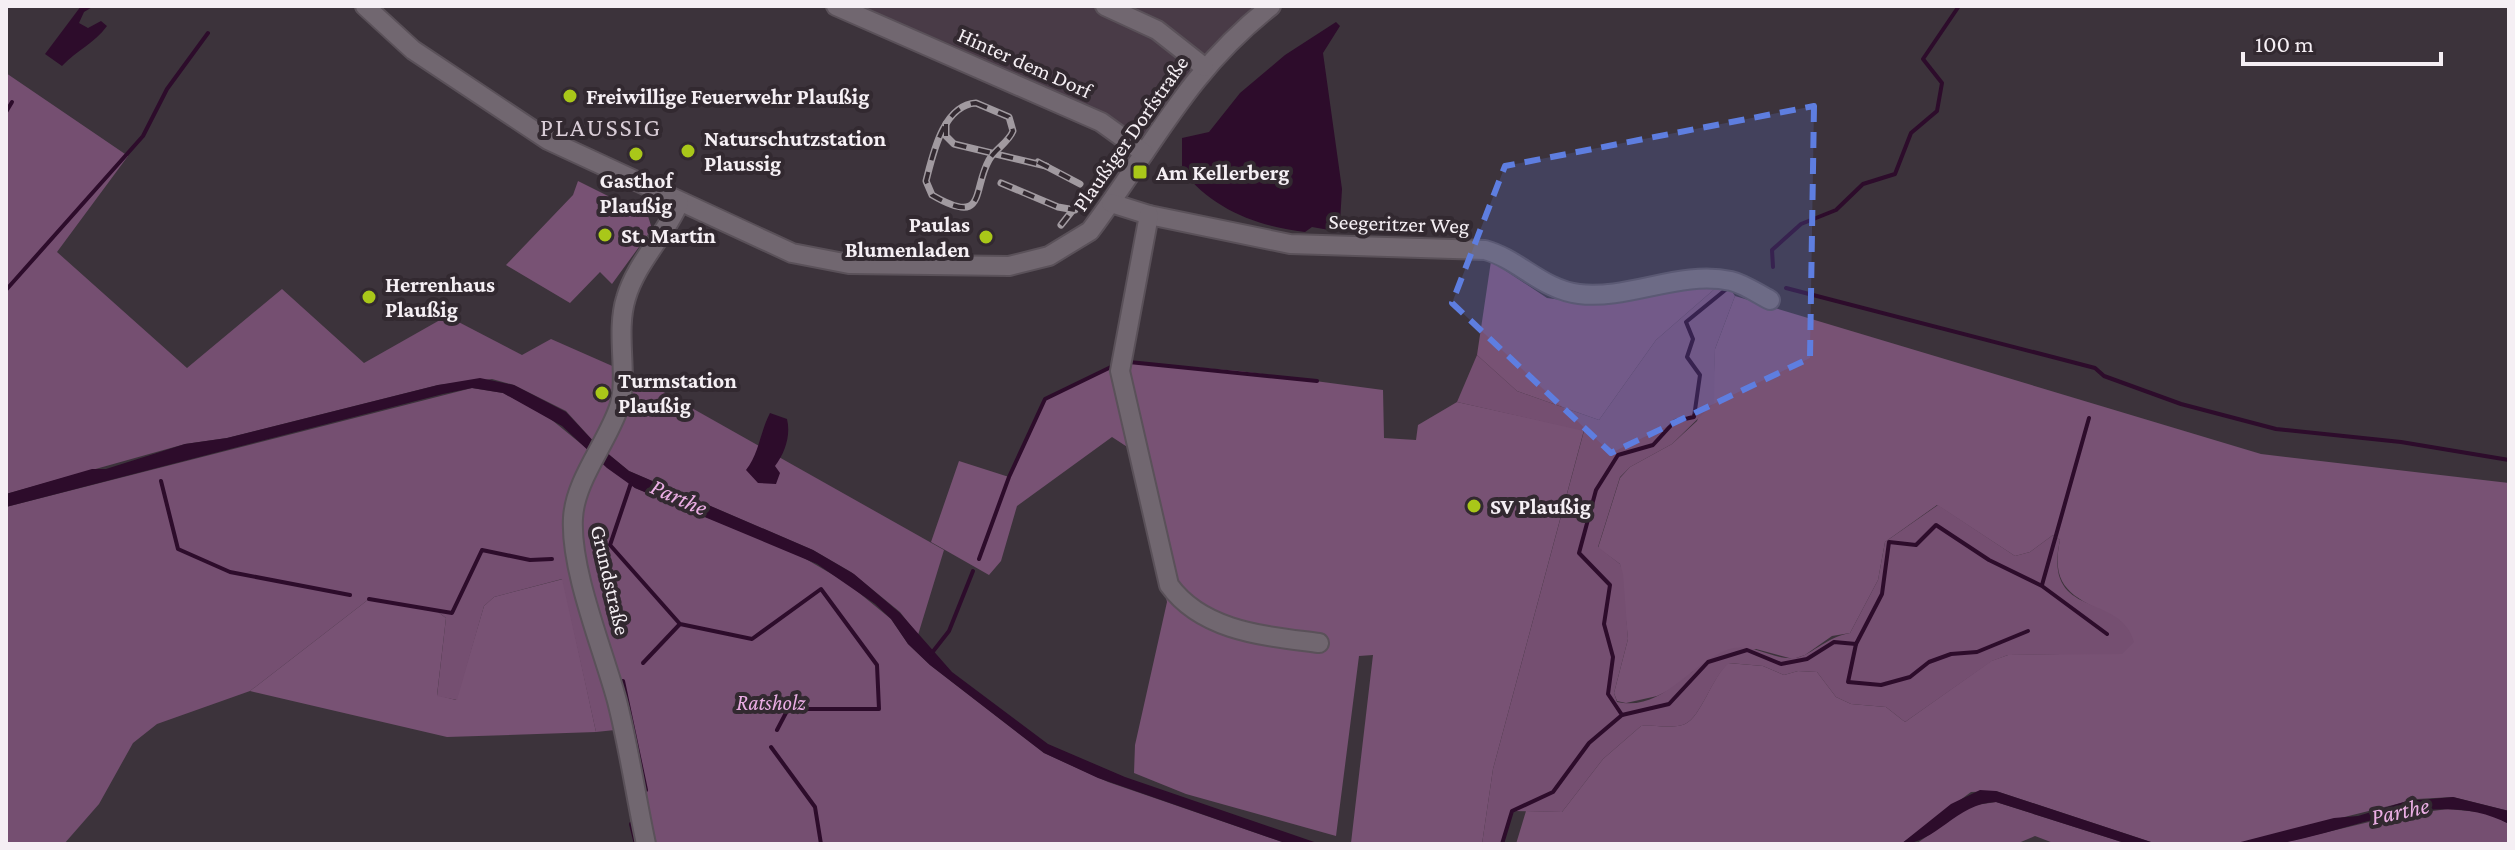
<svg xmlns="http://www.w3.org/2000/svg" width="2515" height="850" font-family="'Crimson Pro',serif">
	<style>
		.built { fill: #493b47 }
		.green { fill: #785274 }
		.forest { fill: #754f71 }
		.water { fill: #2d0c2b }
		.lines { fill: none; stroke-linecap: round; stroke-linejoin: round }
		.stream { stroke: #2d0c2b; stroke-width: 4 }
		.minor-casing { stroke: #5a5159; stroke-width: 22 }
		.minor { stroke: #716770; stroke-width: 18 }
		.rail-casing { stroke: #a19aa0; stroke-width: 7 }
		.rail { stroke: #322930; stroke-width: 4; stroke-dasharray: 12; stroke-linecap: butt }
		.marked { fill: #5e7ee0; fill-opacity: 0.2; stroke: #5e7ee0; stroke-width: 6; stroke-dasharray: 16 10; stroke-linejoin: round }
		.poi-dot { fill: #a9c719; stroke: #322930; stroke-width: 3 }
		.labels { text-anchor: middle; stroke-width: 8; stroke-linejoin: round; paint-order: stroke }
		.street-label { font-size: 22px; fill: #f5eff4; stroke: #322930 }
		.poi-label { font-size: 22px; font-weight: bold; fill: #f5eff4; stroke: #322930; text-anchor: start }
		.park-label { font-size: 22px; font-style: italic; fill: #eaade4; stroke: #322930 }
		.water-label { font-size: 24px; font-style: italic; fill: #ecafe5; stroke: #322930 }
		.quarter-label { font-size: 26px; letter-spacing: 2px; fill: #d9cdd7; stroke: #322930 }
	</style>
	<rect width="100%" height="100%" fill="#3c333b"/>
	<path class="built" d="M 858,6 L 1271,6 L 1151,143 L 955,46 Z"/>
	<g class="green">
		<path d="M 578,181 L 648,216 L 652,229 L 612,284 L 600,272 L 570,303 L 506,265 L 573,195 Z"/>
		<path d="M 1491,261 L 1547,298 L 1584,303 L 1718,286 L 1656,340 L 1599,420 L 1517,391 L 1477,355 Z"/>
		<path d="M 1735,296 L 2261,454 L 2509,483 L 2509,811 L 2453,797 L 2417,799 L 2235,844 L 2157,844 L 1996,791 L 1971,792 L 1901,844 L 1516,844 L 1526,811 L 1562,812 L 1603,759 L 1641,726 C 1654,725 1674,729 1685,724 C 1701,717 1712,677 1728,663 L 1763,666 L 1784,675 L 1798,671 L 1817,672 L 1836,697 L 1851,704 L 1886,707 L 1905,722 L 1991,661 L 2008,655 L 2061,654 L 2116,619 C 2077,597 2049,592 2060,540 L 2053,535 L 2030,552 L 2015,556 L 1937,505 L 1885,542 L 1878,580 L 1850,633 L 1832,636 L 1805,655 L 1793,659 L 1756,649 L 1692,672 L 1678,686 L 1657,696 L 1626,703 L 1617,701 L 1614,693 L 1628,639 L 1620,564 L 1598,548 L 1620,478 L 1630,467 L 1672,444 L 1697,421 L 1714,372 L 1715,349 Z"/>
		<path d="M 1129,362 L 1239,371 L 1383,390 L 1384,438 L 1416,440 L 1418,425 L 1457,402 L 1584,430 L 1493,769 L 1482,844 L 1351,843 L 1373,655 L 1359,656 L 1336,836 L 1186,794 L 1134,773 L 1135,745 L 1167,602 L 1135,452 L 1112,437 L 1017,506 L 1001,561 L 989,575 L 931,542 L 959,461 L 1009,477 L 1045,399 L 1111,367 Z"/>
		<path d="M 563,579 L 596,732 L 447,737 L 250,691 L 369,599 L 438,612 L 446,618 L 437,695 L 456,700 L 484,606 L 494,597 Z"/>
	</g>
	<g class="forest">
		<path d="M 6,73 L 128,156 L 57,252 L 187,368 L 282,289 L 364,363 L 447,316 L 522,355 L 551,339 L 635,376 L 944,550 L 918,635 L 900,612 L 851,572 L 813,550 L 629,471 L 595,443 L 566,411 L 514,385 L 492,379 L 438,385 L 227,438 L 185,444 L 6,494 Z"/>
		<path d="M 1718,286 L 1729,287 L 1735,296 L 1715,349 L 1714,403 L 1672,444 L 1630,467 L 1620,477 L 1598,547 L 1620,564 L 1623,574 L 1628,639 L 1614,693 L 1617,702 C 1663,712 1689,664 1727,650 C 1751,641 1771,660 1794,658 C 1808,658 1826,637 1850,633 L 1878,580 L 1885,542 L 1938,505 L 2015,556 L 2030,552 L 2053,535 L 2060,540 C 2042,621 2120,591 2134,642 L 2122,654 L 2008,655 L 1992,661 L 1905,722 L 1886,707 L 1851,704 L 1836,697 L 1817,672 L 1798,671 L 1784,675 L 1763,666 L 1729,663 C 1712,677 1701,717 1685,724 C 1675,729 1654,725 1641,726 L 1603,759 L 1562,812 L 1512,811 L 1502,844 L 1482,844 L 1493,769 L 1584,431 L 1457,402 L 1477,355 L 1517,391 L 1599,420 L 1656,340 Z"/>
		<path d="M 472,388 L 503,393 L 547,416 L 635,488 L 799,555 L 847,583 L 891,619 L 908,644 L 930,665 L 1044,753 L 1108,782 L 1288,844 L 656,844 L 634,728 L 596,732 L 562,579 L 494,597 L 484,606 L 457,700 L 437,696 L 446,618 L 438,612 L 369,599 L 250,691 L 157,724 L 133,743 L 99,804 L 64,844 L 6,844 L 6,507 Z"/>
		<path d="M 1996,802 L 2128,844 L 2056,844 L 2035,836 L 2016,844 L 1916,844 L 1970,806 Z"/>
		<path d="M 2448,809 L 2488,813 L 2509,824 L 2509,844 L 2278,844 L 2394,816 Z"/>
	</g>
	<g class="water">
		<path d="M 81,6 L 94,6 L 84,12 L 79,23 L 88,28 L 101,21 L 107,26 C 94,44 77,50 62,66 L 45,54 Z"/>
		<path d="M 1336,22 L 1340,26 L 1323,53 L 1342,189 L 1340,222 L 1335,231 L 1312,227 L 1305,232 C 1256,226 1212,209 1182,170 L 1182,138 L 1209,132 L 1240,93 L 1285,55 Z"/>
		<path d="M 480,378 L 514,385 L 566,412 L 595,443 L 629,471 L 813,550 L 854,574 L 900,613 L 952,672 L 1048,744 L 1125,777 L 1320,844 L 1288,844 L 1098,778 L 1044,753 L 930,665 L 908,644 L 891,619 L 875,604 L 817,564 L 635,488 L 607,468 L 562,426 L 503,393 L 472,388 L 443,394 L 6,507 L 6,494 L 92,469 L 106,469 L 185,444 L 227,438 L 438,385 Z"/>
		<path d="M 770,413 L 787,419 C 791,435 785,453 775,466 L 780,473 L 776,484 L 758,483 L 746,470 C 759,454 760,432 770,413 Z"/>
		<path d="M 1980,790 L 1996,791 L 2157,844 L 2128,844 L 1996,802 C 1956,803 1936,844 1901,844 L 1951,804 Z"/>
		<path d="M 2453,797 L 2509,811 L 2509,824 C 2438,787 2354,830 2282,843 C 2266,846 2249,844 2233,844 L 2334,818 L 2358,816 L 2407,801 Z"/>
	</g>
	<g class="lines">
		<g class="stream">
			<path d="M 6,112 L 12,102"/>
			<path d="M 1773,267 L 1772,250 L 1801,224 L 1836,210 L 1863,184 L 1895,174 L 1911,133 L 1937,111 L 1942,83 L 1923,59 L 1959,6"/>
			<path d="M 1786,288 L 2095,368 L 2104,376 L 2181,404 L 2276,429 L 2401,442 L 2509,460"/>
			<path d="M 6,290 L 143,136 L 167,89 L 208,33"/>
			<path d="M 1129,362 L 1317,381"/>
			<path d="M 161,481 L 178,549 L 230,572 L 350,595"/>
			<path d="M 631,483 L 610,545 L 680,624 L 752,639 L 821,589 L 877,665 L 879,709 L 788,709 L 777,730"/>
			<path d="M 979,559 L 1009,477 L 1045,399 L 1111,367"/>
			<path d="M 2042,585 L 2089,418"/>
			<path d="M 369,599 L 452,613 L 482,550 L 530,560 L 552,559"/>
			<path d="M 1856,644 L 1848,682 L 1881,685 L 1910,677 L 1929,662 L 1951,654 L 1977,652 L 2028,631"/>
			<path d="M 931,654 L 949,631 L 973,571"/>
			<path d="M 643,663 L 679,625"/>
			<path d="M 623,681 L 646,790"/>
			<path d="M 1622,715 L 1669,704 L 1708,662 L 1747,650 L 1781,664 L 1807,659 L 1834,642 L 1856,644 L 1882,594 L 1889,542 L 1916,545 L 1936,525 L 1989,560 L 2042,586 L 2107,634"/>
			<path d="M 771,747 L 815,807 L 821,844"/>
			<path d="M 631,824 L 636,844"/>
			<path d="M 1502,844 L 1512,811 L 1553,792 L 1589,743 L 1622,715 L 1608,694 L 1613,657 L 1604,624 L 1610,585 L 1579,553 L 1596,490 L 1618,455 L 1653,445 L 1675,421 L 1694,417 L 1700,375 L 1687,357 L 1693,339 L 1686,322 L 1729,287"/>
		</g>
		<g class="minor-casing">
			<g id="minor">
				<path d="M 365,6 L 413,50 L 548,140 L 792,253 L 849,264 L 1009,266 L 1049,256 L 1090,231 C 1153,147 1186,73 1271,6"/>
				<path d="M 836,6 L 1101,122 L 1144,153"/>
				<path d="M 1105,6 L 1157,30 L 1204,67"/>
				<path d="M 1111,203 L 1149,215 L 1290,244 L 1485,250 C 1518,259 1543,290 1579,294 C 1629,300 1680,270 1731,281 C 1744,284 1758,294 1770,300"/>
				<path d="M 1149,215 L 1120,371 L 1169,585 C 1203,632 1266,636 1319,643"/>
				<path d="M 646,844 C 636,797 629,748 617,701 C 603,649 570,570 573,518 C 575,480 607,443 619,407 C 629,377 615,333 626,298 C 636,263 665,236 679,203"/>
			</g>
		</g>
		<use href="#minor" class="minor"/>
		<g class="rail-casing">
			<g id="rail">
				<path d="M 976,103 L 1009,117 L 1013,131 C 1008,143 995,149 989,160 C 972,190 987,227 932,195 L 926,181 C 933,154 943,105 976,103 Z"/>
				<path d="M 946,124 L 946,136 L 954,144 L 1046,166"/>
				<path d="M 1038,162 L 1080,184"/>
				<path d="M 1001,183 L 1058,207 L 1075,210"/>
				<path d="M 1061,225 L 1084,196"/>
			</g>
		</g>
		<use href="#rail" class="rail"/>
	</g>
	<path class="marked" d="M 1814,106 L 1810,358 L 1611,453 L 1452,303 L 1505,166 Z"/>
	<g class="poi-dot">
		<circle cx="570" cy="96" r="8"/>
		<circle cx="688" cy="151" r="8"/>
		<circle cx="636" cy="154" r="8"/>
		<rect x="1132" y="164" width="16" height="16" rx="4"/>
		<circle cx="605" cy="235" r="8"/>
		<circle cx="986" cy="237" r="8"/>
		<circle cx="369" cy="297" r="8"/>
		<circle cx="602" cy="393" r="8"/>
		<circle cx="1474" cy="506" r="8"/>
	</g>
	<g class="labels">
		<g class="street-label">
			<text transform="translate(1025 62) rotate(24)" y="8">Hinter dem Dorf</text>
			<text transform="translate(1130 133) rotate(-55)" y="8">Plaußiger Dorfstraße</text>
			<text transform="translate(1399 223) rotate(2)" y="8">Seegeritzer Weg</text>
			<text transform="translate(611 580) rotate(77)" y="8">Grundstraße</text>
		</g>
		<g class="poi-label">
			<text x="586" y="104">Freiwillige Feuerwehr Plaußig</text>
			<text x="704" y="146">Naturschutzstation<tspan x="704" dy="25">Plaussig</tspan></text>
			<text x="1156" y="180">Am Kellerberg</text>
			<text x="636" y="188" text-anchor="middle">Gasthof<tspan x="636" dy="25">Plaußig</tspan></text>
			<text x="970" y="232" text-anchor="end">Paulas<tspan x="970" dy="25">Blumenladen</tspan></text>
			<text x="621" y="243">St. Martin</text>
			<text x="385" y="292">Herrenhaus<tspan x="385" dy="25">Plaußig</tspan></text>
			<text x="618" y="388">Turmstation<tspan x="618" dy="25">Plaußig</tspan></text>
			<text x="1490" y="514">SV Plaußig</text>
		</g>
		<g class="park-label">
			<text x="771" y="710">Ratsholz</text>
		</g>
		<g class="water-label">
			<text transform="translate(679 497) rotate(24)" y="8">Parthe</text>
			<text transform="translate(2400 811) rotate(-12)" y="8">Parthe</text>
		</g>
		<g class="quarter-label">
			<text x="601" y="136">PLAUSSIG</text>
		</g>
	</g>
	<rect width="2515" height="850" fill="none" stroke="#f5eff4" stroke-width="16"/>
	<path d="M2243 52v12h198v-12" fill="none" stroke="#f5eff4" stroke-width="4"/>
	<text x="2255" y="52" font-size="24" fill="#f5eff4" stroke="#322930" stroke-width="6" paint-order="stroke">100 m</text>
</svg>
